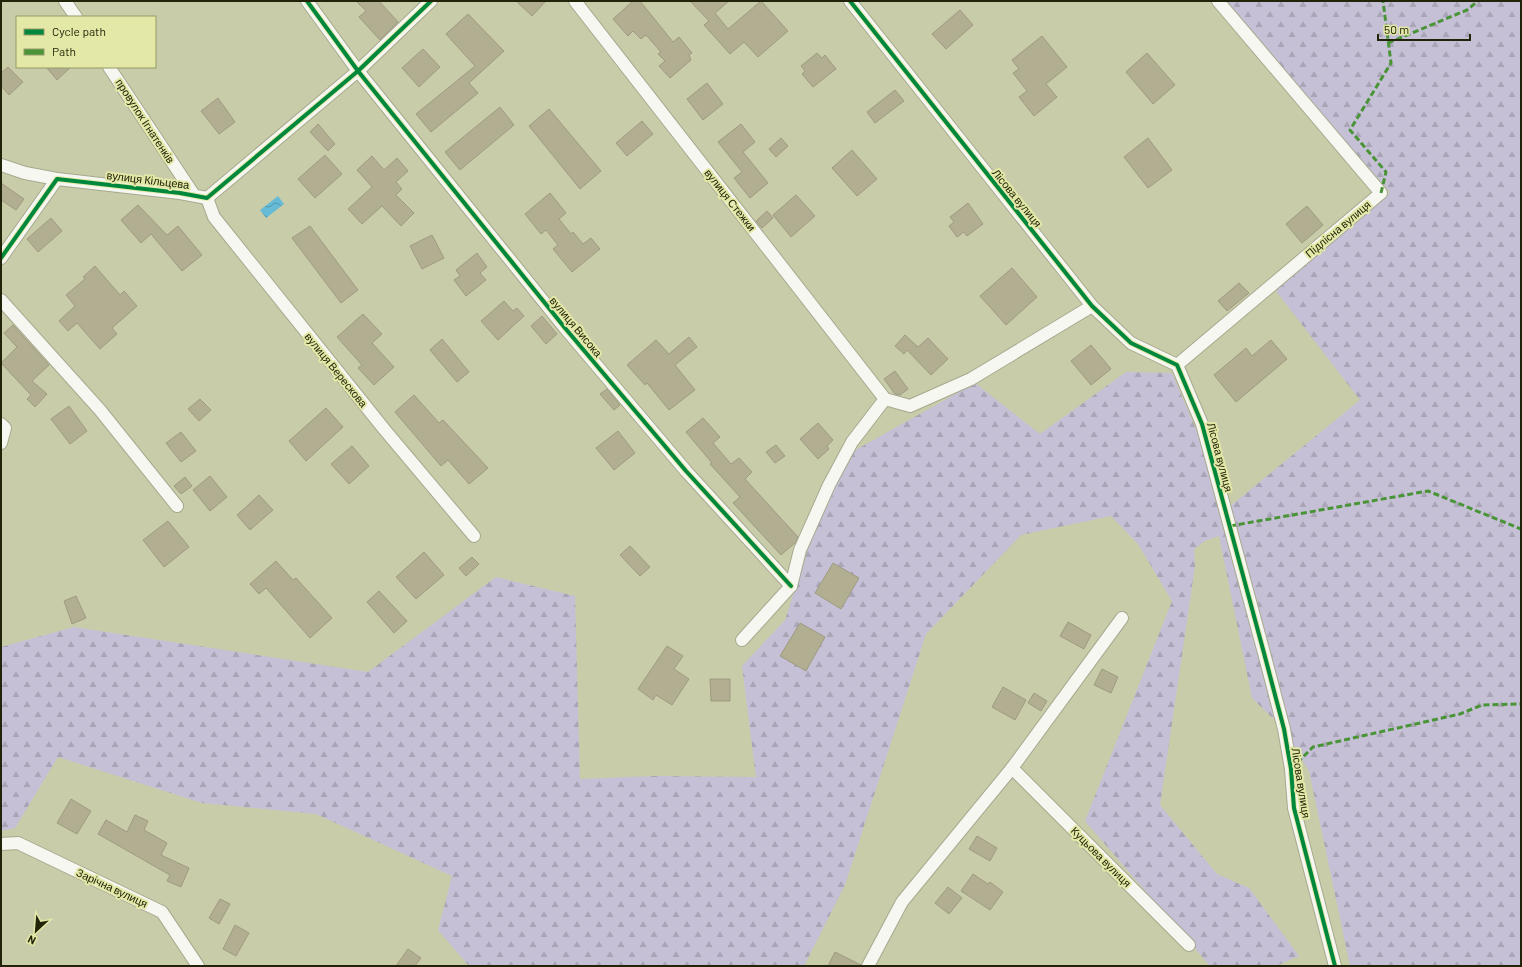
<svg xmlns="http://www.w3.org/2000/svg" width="1522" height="967" font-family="Barlow,sans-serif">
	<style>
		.forest { fill: url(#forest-firs) }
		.water { fill: url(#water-waves) }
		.building { fill: #b1ae92; stroke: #9e9b80 }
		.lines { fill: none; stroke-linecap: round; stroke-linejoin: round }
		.street-casing { stroke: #a7a98e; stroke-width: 14 }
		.street { stroke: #f7f7f2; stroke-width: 12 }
		.quiet { stroke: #4a9438; stroke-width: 3; stroke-dasharray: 6 3; stroke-linecap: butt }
		.cycleway-casing { stroke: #e3e8a7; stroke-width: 6 }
		.cycleway { stroke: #00873e; stroke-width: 4 }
		.labels { text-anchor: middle; stroke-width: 4; stroke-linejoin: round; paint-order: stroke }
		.street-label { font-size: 11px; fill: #222409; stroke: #e3e8a7 }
	</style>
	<defs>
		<pattern id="forest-firs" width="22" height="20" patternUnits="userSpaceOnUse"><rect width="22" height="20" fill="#c5c0d6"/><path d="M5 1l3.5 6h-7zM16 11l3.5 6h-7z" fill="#a9a5b6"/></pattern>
		<pattern id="water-waves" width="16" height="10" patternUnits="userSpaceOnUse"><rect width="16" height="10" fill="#66bbd6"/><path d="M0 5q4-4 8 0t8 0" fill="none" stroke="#5498ac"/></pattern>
	</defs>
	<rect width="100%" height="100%" fill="#c9cca9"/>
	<path class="forest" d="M 1227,1 L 1521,1 L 1521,966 L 1350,966 L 1309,771 L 1284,729 L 1252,698 L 1219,536 L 1205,541 L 1194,549 L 1195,566 L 1160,805 L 1217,874 L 1249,888 L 1299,956 L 1276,966 L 1210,966 L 1085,821 L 1172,601 L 1138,544 L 1111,516 L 1021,535 L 926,634 L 845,885 L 804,966 L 469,966 L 438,930 L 452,876 L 316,814 L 202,803 L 58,757 L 15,828 L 1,831 L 1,647 L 74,627 L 368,672 L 496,577 L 575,596 L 580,779 L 655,776 L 756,777 L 742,666 L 785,620 L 817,521 L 852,452 L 975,383 L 1040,434 L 1126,372 L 1172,373 L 1229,507 L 1360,400 L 1276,291 L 1390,192 L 1292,81 Z"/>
	<path class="water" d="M 278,196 L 284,204 L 266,218 L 260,210 Z"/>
	<g class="building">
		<path d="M 356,1 L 379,1 L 398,22 L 380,40 L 359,17 L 366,11 Z"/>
		<path d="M 516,1 L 546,1 L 532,16 Z"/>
		<path d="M 633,1 L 640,1 L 673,42 L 679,37 L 692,53 L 689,55 L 691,60 L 670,78 L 659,66 L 665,61 L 658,54 L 661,52 L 646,35 L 641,39 L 633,31 L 628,36 L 613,19 Z"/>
		<path d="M 690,1 L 729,1 L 715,13 L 728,29 L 761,1 L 788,31 L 758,57 L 744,42 L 730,54 L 704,25 L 709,21 Z"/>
		<path d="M 960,10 L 973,25 L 946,49 L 932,34 Z"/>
		<path d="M 468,14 L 504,51 L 469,83 L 478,93 L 431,132 L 416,114 L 475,66 L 446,34 Z"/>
		<path d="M 1042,36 L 1067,67 L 1046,84 L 1057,97 L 1034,116 L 1019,97 L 1027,91 L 1013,73 L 1019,69 L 1012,60 Z"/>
		<path d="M 423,49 L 440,67 L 419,87 L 402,68 Z"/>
		<path d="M 817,53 L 822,58 L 825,55 L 836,69 L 813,87 L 802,74 L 805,71 L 801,66 Z"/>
		<path d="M 1147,53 L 1175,85 L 1153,104 L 1126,72 Z"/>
		<path d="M 8,67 L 23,82 L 9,95 L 1,86 L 1,73 Z"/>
		<path d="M 46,67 L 71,67 L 57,80 Z"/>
		<path d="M 707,83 L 723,104 L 703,120 L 687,99 Z"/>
		<path d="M 895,90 L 904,101 L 875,123 L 867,112 Z"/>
		<path d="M 218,98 L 235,122 L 219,134 L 201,111 Z"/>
		<path d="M 500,107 L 514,125 L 460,170 L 445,152 Z"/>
		<path d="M 549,109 L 601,171 L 580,189 L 529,126 Z"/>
		<path d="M 642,121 L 653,134 L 627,156 L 616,143 Z"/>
		<path d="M 318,124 L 335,144 L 328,151 L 310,132 Z"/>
		<path d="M 741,124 L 755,142 L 743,152 L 768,183 L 750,198 L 734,178 L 742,172 L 718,142 Z"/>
		<path d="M 781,138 L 788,146 L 776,157 L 769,149 Z"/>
		<path d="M 1148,138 L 1172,170 L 1148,188 L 1124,157 Z"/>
		<path d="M 852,150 L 877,179 L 857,196 L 832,168 Z"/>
		<path d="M 325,155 L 342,174 L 315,198 L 298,179 Z"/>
		<path d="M 372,156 L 384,170 L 397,158 L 408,171 L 396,182 L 402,189 L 396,195 L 414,213 L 401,226 L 382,206 L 362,224 L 348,209 L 372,187 L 357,170 Z"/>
		<path d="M 1,183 L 24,199 L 16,210 L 1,200 Z"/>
		<path d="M 550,193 L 566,213 L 559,219 L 571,234 L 573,232 L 583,244 L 591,238 L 600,249 L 572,272 L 553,249 L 558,245 L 546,230 L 541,234 L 525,214 Z"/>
		<path d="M 796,195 L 815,216 L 791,237 L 773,215 Z"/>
		<path d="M 968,203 L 983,224 L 967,236 L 964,232 L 957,237 L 949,226 L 954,222 L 950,217 Z"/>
		<path d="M 138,205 L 167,235 L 178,226 L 202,255 L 182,271 L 151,234 L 141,243 L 121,220 Z"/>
		<path d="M 1307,206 L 1323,225 L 1302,243 L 1286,224 Z"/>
		<path d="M 767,211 L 773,218 L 762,228 L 756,221 Z"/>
		<path d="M 51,218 L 62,231 L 38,252 L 27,239 Z"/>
		<path d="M 310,226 L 358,290 L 341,303 L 292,238 Z"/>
		<path d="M 432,235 L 444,258 L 422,269 L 410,246 Z"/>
		<path d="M 477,253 L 487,267 L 480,273 L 486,280 L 466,296 L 454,280 L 460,276 L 456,270 Z"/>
		<path d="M 95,266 L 120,295 L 124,291 L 137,306 L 112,328 L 117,334 L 100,349 L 77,323 L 68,331 L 59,321 L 75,306 L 66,295 L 85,279 L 83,277 Z"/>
		<path d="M 1012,268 L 1037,297 L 1006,325 L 980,296 Z"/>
		<path d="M 1239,283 L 1249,293 L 1227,311 L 1218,301 Z"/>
		<path d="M 504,301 L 513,311 L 517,308 L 524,316 L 498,340 L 481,321 Z"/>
		<path d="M 363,314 L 382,334 L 372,343 L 394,367 L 374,385 L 358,368 L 362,365 L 337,337 Z"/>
		<path d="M 542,316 L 557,334 L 546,344 L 531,326 Z"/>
		<path d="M 13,325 L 49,365 L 32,381 L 47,394 L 35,407 L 27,399 L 31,395 L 1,363 L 17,347 L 4,333 Z"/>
		<path d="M 905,335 L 918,347 L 928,338 L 948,359 L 931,375 L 907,350 L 904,354 L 895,346 Z"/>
		<path d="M 689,337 L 697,347 L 675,365 L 695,390 L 669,410 L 647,383 L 645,385 L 627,365 L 656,340 L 669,354 Z"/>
		<path d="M 442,339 L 469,372 L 457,382 L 430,350 Z"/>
		<path d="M 1271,340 L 1287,359 L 1236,402 L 1214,375 L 1246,348 L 1252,356 Z"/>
		<path d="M 1091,345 L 1111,369 L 1091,385 L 1071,361 Z"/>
		<path d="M 895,371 L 908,389 L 900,395 L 895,394 L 884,379 Z"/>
		<path d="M 607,389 L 620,405 L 614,410 L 600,394 Z"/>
		<path d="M 414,395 L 439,423 L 443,420 L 488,468 L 469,484 L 448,460 L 441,466 L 395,412 Z"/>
		<path d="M 200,399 L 211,410 L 199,421 L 188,409 Z"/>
		<path d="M 69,406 L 87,431 L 70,444 L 51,419 Z"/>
		<path d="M 326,408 L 343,427 L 306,461 L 289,441 Z"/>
		<path d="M 703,418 L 720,437 L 713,443 L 731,464 L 739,458 L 752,472 L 745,479 L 798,537 L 796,542 L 781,555 L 733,503 L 740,497 L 710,464 L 712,463 L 686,432 Z"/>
		<path d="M 818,423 L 833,440 L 827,446 L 829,449 L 818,459 L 800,439 Z"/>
		<path d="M 618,431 L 635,453 L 614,470 L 596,448 Z"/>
		<path d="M 181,432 L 196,451 L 181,462 L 166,443 Z"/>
		<path d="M 776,445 L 785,456 L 775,463 L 766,452 Z"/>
		<path d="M 352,446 L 369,466 L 349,484 L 331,464 Z"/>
		<path d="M 210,476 L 227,497 L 210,511 L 193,490 Z"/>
		<path d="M 185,477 L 192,486 L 181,494 L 174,486 Z"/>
		<path d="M 259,495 L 273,510 L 250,530 L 237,515 Z"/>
		<path d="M 168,521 L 189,547 L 164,567 L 143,540 Z"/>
		<path d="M 630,546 L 650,567 L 640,576 L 620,555 Z"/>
		<path d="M 424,552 L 444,575 L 416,599 L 396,577 Z"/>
		<path d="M 472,557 L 479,564 L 466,576 L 459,568 Z"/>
		<path d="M 276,561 L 293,580 L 296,578 L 332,618 L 310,638 L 266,588 L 259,594 L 250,584 Z"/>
		<path d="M 833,563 L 859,578 L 841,609 L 815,593 Z"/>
		<path d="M 379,591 L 407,621 L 394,633 L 367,602 Z"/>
		<path d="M 76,596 L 86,618 L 72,624 L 64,601 Z"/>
		<path d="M 1068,622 L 1091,635 L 1084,649 L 1060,636 Z"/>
		<path d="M 800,623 L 825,637 L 806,671 L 780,656 Z"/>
		<path d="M 667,646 L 683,656 L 674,669 L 689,679 L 672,705 L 656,695 L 653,700 L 638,689 Z"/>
		<path d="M 1102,669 L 1118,677 L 1111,693 L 1094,685 Z"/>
		<path d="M 710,679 L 730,679 L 730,701 L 711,701 Z"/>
		<path d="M 1003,687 L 1026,700 L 1015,720 L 992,707 Z"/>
		<path d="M 1034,693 L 1047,701 L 1041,711 L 1028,703 Z"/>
		<path d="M 71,799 L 91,811 L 77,834 L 57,823 Z"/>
		<path d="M 135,815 L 148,821 L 144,830 L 167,843 L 161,855 L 189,868 L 181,887 L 167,881 L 170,875 L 98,834 L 106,820 L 127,832 Z"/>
		<path d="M 977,836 L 997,848 L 990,861 L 969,849 Z"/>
		<path d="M 973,874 L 988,884 L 990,882 L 1003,892 L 990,910 L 961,891 Z"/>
		<path d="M 948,887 L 962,898 L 949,914 L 935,903 Z"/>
		<path d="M 220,899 L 230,904 L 219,924 L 209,918 Z"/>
		<path d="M 235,925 L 249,933 L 236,956 L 223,949 Z"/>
		<path d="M 408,949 L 421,958 L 415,966 L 396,966 Z"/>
		<path d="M 835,952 L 861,965 L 861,966 L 828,966 Z"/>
	</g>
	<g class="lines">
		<g class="street-casing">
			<g id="street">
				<path d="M 65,1 L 76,17"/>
				<path d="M 307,1 L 358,71 L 565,328 L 686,471 L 791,586"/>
				<path d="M 575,1 L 885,399"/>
				<path d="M 850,1 L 1092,306 L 1131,343 L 1177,365 L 1202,424 L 1264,653 L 1284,729 L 1291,769 L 1294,808 L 1335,966"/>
				<path d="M 109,67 L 194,195"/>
				<path d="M 1,165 L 25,173 L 57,179"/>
				<path d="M 207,198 L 214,217 L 384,429 L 474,536"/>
				<path d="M 1,258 L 57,179 L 180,193 L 207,198 L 358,71 L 431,1"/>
				<path d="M 1,300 L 100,410 L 177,506"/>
				<path d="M 1177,365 L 1381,193 L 1218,1"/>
				<path d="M 1,424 L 5,428 L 1,443"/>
				<path d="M 742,640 L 791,586 L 800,550 L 829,485 L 852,442 L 885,399 L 910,406 L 971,379 L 1092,306"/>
				<path d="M 1012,768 L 1189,945"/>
				<path d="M 1,844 L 18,843 L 162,912 L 198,966"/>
				<path d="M 868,966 L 902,902 L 1012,768 L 1122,618"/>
			</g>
		</g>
		<use href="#street" class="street"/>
		<g class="quiet">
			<path d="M 1388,43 L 1467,10 L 1478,1"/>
			<path d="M 1381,193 L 1386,172 L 1350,130 L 1391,63 L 1383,1"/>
			<path d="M 1230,526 L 1428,491 L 1521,529"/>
			<path d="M 1291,769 L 1313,747 L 1460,714 L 1482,705 L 1521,704"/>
		</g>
		<g class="cycleway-casing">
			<g id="cycleway">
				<path d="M 307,1 L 358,71 L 565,328 L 686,471 L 791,586"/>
				<path d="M 850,1 L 1092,306 L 1131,343 L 1177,365 L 1202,424 L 1264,653 L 1284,729 L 1291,769 L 1294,808 L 1335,966"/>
				<path d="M 1,258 L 57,179 L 180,193 L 207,198 L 358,71 L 431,1"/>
			</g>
		</g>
		<use href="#cycleway" class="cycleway"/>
	</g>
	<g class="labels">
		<g class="street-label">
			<text transform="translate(145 121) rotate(57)" y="4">провулок Ігнатенків</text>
			<text transform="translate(148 180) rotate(7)" y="4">вулиця Кільцева</text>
			<text transform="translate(1017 198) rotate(51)" y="4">Лісова вулиця</text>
			<text transform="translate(730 200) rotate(52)" y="4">вулиця Стежки</text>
			<text transform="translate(1338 229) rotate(-40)" y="4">Підлісна вулиця</text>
			<text transform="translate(576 327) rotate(50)" y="4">вулиця Висока</text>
			<text transform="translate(336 370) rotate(51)" y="4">вулиця Верескова</text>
			<text transform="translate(1220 457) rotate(75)" y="4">Лісова вулиця</text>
			<text transform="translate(1301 783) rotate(81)" y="4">Лісова вулиця</text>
			<text transform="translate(1101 857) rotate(45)" y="4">Куцьова вулиця</text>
			<text transform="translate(112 888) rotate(25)" y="4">Зарічна вулиця</text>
		</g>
	</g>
	<rect width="1522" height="967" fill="none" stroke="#222409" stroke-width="4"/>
	<rect x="16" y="16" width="140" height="52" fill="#e3e8a7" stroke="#969a68"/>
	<rect x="24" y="29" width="20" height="6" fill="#00873e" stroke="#969a68"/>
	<text x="52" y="36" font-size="12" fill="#222409">Cycle path</text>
	<rect x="24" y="49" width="20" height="6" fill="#4a9438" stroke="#969a68"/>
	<text x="52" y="56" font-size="12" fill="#222409">Path</text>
	<g transform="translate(36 931) rotate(206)" stroke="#e3e8a7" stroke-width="3" paint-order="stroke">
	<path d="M0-3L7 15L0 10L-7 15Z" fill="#222409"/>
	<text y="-6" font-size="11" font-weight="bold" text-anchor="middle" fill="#222409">N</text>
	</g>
	<path d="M1378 34v6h92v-6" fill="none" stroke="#222409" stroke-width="2"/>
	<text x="1384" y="34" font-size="12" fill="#222409" stroke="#e3e8a7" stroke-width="3" paint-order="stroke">50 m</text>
</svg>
